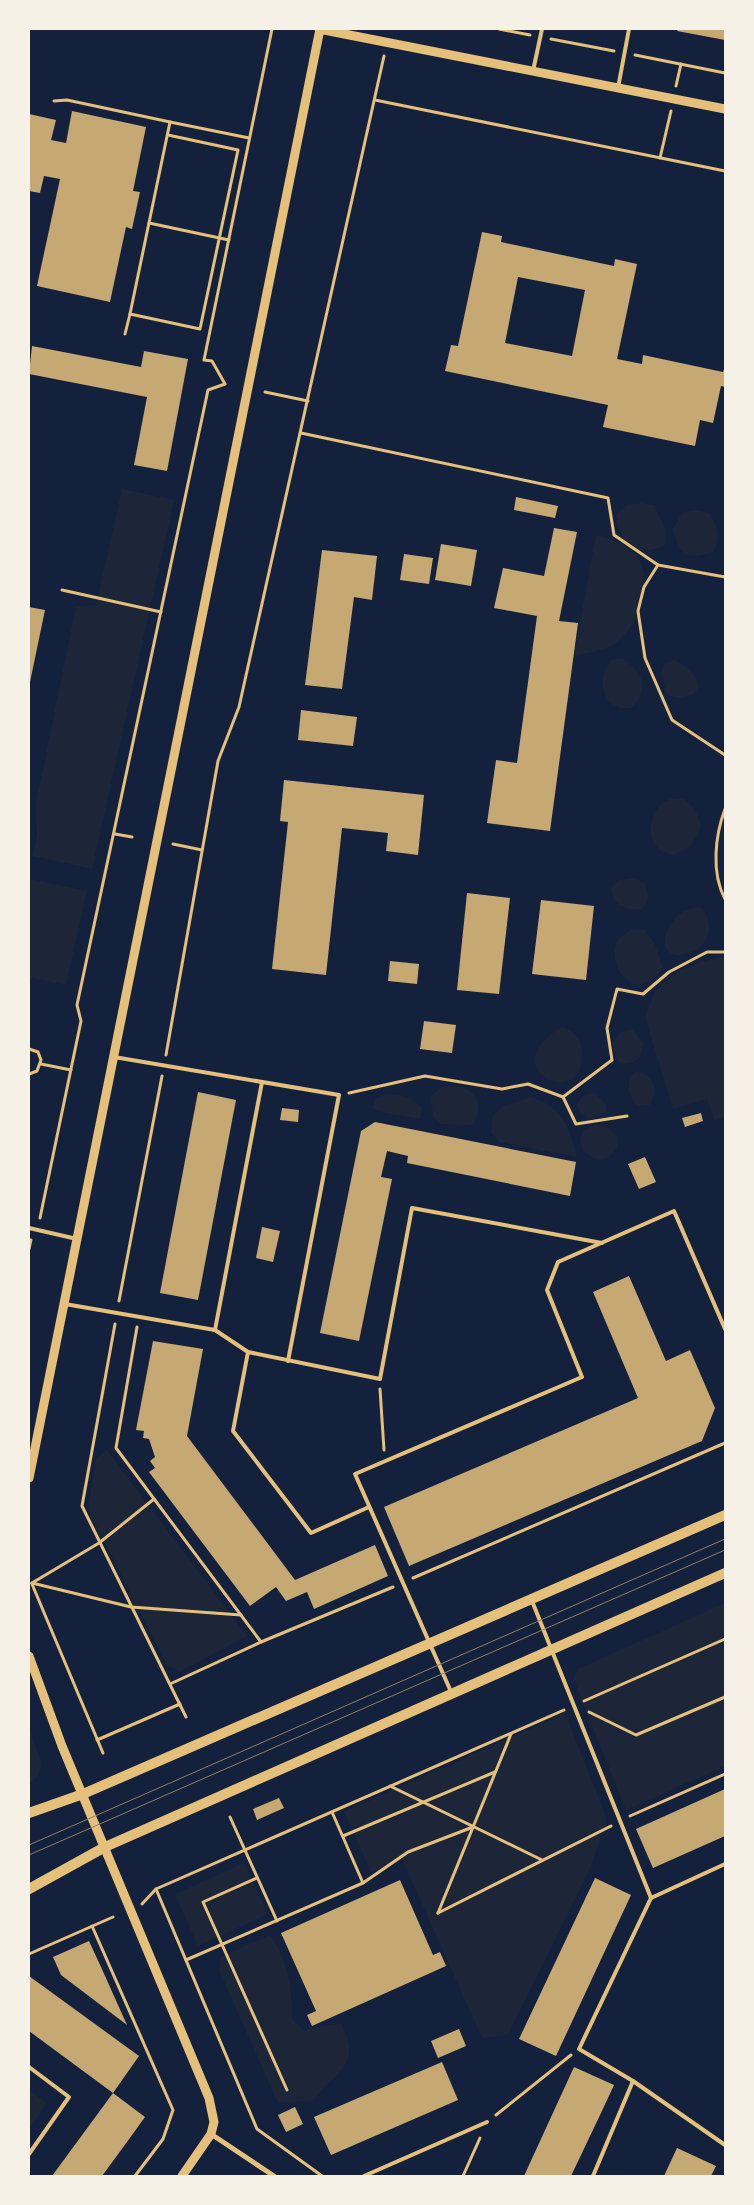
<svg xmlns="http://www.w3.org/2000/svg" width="754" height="2205" font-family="Lora,serif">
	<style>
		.green { fill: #1d2539 }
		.building { fill: #c6a872; fill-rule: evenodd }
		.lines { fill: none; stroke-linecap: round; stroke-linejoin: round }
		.path { stroke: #e5c07b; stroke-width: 3 }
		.service { stroke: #e5c07b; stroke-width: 4 }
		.minor { stroke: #e5c07b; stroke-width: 5 }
		.tertiary { stroke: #e5c07b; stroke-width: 9 }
		.secondary { stroke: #e5c07b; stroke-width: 10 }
		.tram { stroke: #918062; stroke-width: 1 }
	</style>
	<rect width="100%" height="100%" fill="#14213d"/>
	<g class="green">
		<path d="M 122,489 L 174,500 L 92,869 L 33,856 L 37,834 L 36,804 L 76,606 L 96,605 Z"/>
		<path d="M 641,503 L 654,505 L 666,530 L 664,546 C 633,558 620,544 616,514 L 627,505 Z"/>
		<path d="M 694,510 L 709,513 C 718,528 721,536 713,552 C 686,561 680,556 673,529 L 682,513 Z"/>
		<path d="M 596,535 C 610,539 627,543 636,555 C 656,581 638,627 614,644 C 603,651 586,653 574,656 Z"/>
		<path d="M 622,658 C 642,672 652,688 631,708 L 619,708 L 608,701 C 600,685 601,675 610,660 Z"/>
		<path d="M 675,660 C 688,667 695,672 699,686 L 694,694 L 679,698 L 667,695 L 661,673 L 665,663 Z"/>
		<path d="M 682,798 C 694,806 698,813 701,827 L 690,847 L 673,855 C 669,853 662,852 659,849 C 643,836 652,805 670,799 C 673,798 678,799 682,798 Z"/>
		<path d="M 634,878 L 644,883 L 649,896 L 643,909 C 627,912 612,905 611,888 L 619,880 Z"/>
		<path d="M 29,879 L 87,891 L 66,985 L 29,977 Z"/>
		<path d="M 696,907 L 702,908 C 734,954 647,975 668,930 C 675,915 681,912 696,907 Z"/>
		<path d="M 630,930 L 644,930 L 655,944 L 663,969 C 632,1010 605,960 618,940 C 621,936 627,933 630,930 Z"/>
		<path d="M 725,956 L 725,1116 L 714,1120 L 707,1099 L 673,1109 L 645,1017 C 649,1008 652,995 658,988 C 676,969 701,961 725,956 Z"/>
		<path d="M 562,1027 C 574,1031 582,1038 582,1051 C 586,1116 490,1067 562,1027 Z"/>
		<path d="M 632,1029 L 643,1043 L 640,1058 L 633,1062 L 621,1064 L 616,1058 L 612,1044 L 621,1032 Z"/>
		<path d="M 635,1071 C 655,1074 658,1088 650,1105 L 638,1106 C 627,1095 625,1083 635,1071 Z"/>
		<path d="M 460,1086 C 480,1095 483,1106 473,1125 L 441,1124 L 433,1117 L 431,1095 L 442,1087 Z"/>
		<path d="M 594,1092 L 607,1106 L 606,1114 L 589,1118 L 580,1113 L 577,1104 L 583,1096 Z"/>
		<path d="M 384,1094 C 400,1095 413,1095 422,1109 L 420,1119 L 385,1113 L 372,1108 L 375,1099 Z"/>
		<path d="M 531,1097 C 563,1107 569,1127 577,1157 L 499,1142 L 491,1132 L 492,1117 L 502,1107 Z"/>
		<path d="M 595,1125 C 607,1125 611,1129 618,1138 L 617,1149 L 607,1158 L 598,1160 L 583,1151 L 580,1141 L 583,1131 Z"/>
		<path d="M 107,1450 L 247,1636 L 181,1671 L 167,1666 L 88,1510 L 96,1459 Z"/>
		<path d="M 725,1603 L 725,1766 L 626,1810 L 580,1696 L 574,1679 L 578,1669 Z"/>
		<path d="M 565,1713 L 607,1819 L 591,1866 L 508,2035 L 482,2038 L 402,1859 L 371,1872 L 344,1812 Z"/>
		<path d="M 29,1728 L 42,1765 L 37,1777 L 29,1784 Z"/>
		<path d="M 244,1863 L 268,1914 L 198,1946 L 175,1894 Z"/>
		<path d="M 270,1935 C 289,1962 292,1988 292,2019 L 304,2031 L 321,2026 L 341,2024 C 364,2067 334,2071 314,2100 L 278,2103 L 219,1970 L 221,1957 Z"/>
		<path d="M 29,2090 L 47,2103 L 29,2129 Z"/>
	</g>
	<g class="building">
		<path d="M 678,29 L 725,29 L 725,40 L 677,31 Z"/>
		<path d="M 72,111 L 146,127 L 133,191 L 140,192 L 132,229 L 126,227 L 110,302 L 37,286 L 60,179 L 44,176 L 40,193 L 29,191 L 29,114 L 56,120 L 51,140 L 66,143 Z"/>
		<path d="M 482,232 L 502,236 L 501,242 L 614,266 L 615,259 L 637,264 L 617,359 L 642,364 L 643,355 L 723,372 L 725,367 L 725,387 L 721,386 L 713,423 L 700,420 L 695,446 L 603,427 L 608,405 L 445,371 L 451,345 L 458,346 ZM 518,277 L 585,290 L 572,356 L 505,343 Z"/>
		<path d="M 32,346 L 141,367 L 144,351 L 188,359 L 167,471 L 134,465 L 147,397 L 29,374 Z"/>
		<path d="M 516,497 L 558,506 L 555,518 L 514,510 Z"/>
		<path d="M 554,528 L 577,532 L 559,621 L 578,623 L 550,831 L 487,823 L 496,760 L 517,763 L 537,616 L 494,608 L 503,568 L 544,576 Z"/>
		<path d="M 441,544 L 477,550 L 471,586 L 435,580 Z"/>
		<path d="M 322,550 L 377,556 L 372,600 L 354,597 L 342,689 L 305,685 Z"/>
		<path d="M 404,554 L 433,558 L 429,584 L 400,580 Z"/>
		<path d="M 29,607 L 45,610 L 30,682 L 29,682 Z"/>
		<path d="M 301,710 L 357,717 L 353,746 L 298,740 Z"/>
		<path d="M 284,780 L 424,795 L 418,855 L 386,851 L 388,833 L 342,828 L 326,975 L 272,969 L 288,822 L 280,821 Z"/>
		<path d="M 467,893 L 510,898 L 499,994 L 457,990 Z"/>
		<path d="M 541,900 L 594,906 L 586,980 L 532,974 Z"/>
		<path d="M 390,961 L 419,964 L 417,984 L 388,981 Z"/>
		<path d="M 424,1021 L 456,1025 L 452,1053 L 420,1049 Z"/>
		<path d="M 198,1092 L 236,1100 L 198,1300 L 160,1293 Z"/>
		<path d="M 282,1108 L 299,1110 L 298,1122 L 280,1120 Z"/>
		<path d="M 701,1113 L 703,1121 L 685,1127 L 682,1118 Z"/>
		<path d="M 375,1122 L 576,1162 L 570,1196 L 407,1163 L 408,1156 L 387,1151 L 381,1177 L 392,1179 L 359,1341 L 320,1333 L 361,1131 Z"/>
		<path d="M 645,1157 L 656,1182 L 639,1189 L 628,1164 Z"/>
		<path d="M 262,1227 L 280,1231 L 273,1262 L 256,1258 Z"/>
		<path d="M 629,1276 L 666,1361 L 690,1350 L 715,1408 L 702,1441 L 409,1566 L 384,1507 L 638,1398 L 593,1292 Z"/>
		<path d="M 153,1341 L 203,1349 L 187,1436 L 295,1580 L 375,1545 L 388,1576 L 314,1609 L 307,1592 L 286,1601 L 276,1587 L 250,1606 L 149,1472 L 155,1468 L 150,1461 L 155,1457 L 149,1439 L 143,1438 L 144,1431 L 136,1430 Z"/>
		<path d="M 725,1789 L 725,1836 L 653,1868 L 636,1829 Z"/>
		<path d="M 279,1798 L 284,1808 L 257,1820 L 253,1809 Z"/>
		<path d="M 595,1878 L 631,1895 L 556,2056 L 519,2039 Z"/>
		<path d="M 400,1880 L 433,1955 L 440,1952 L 446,1966 L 312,2026 L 307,2015 L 316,2011 L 281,1933 Z"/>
		<path d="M 89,1941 L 101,1967 L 127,2025 L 61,1975 L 53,1957 Z"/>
		<path d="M 29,1976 L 139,2056 L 113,2093 L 29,2031 Z"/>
		<path d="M 459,2029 L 466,2046 L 438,2058 L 431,2041 Z"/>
		<path d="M 442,2062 L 458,2100 L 331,2155 L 314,2117 Z"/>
		<path d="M 574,2067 L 614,2085 L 601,2113 L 571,2176 L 524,2176 Z"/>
		<path d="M 113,2093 L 145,2117 L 127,2142 L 102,2176 L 52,2176 Z"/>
		<path d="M 295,2107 L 303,2124 L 286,2132 L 278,2115 Z"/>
		<path d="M 677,2148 L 716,2166 L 711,2176 L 664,2176 Z"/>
	</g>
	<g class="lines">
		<g class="path">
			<path d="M 499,29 L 530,35"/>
			<path d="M 551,39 L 614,51"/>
			<path d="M 635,55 L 725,73"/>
			<path d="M 676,86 L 681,64"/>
			<path d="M 375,100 L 725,171"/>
			<path d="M 54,101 L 67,100 L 170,122 L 130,314 L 200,329 L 238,150 L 168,135"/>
			<path d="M 170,122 L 249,138"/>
			<path d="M 660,158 L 671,111"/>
			<path d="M 149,223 L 229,240"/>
			<path d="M 125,334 L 130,314"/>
			<path d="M 265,392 L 308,401"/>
			<path d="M 301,433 L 608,498 L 614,535 L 658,565 L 725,577"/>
			<path d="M 658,565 L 644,587 L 638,611 L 645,658 L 672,720 L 725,755"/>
			<path d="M 62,590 L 161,612"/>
			<path d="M 725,809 C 715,836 711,873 725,899"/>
			<path d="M 115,834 L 132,837"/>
			<path d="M 173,844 L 202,850"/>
			<path d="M 29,1049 L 38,1052 L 41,1060 L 37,1071 L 29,1074"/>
			<path d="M 166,1055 L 218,761 L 239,707 L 384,56"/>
			<path d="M 41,1064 L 71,1070"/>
			<path d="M 349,1093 L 425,1076 L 502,1089 L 528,1084 L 563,1097 L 576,1124 L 627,1116"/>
			<path d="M 563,1097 L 612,1060 L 607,1028 L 617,989 L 643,994 L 669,972 L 707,952 L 725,952"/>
			<path d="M 40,1218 L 81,1021 L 77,1005 L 208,390 L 225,384 L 212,361 L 204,360 L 272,29"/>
			<path d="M 29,1249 L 31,1240"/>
			<path d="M 119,1301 L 162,1076"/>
			<path d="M 115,1324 L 82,1506 L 186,1717"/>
			<path d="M 137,1327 L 116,1448 L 261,1642 L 393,1587"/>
			<path d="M 380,1389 L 384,1450"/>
			<path d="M 413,1578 L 725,1443"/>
			<path d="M 32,1583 L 131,1607 L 241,1615"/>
			<path d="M 32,1583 L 99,1543 L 154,1499"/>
			<path d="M 32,1584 L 103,1753"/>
			<path d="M 170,1684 L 261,1642"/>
			<path d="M 584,1701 L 725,1639"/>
			<path d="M 589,1712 L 636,1735 L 725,1697"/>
			<path d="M 97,1740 L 180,1704"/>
			<path d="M 390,1786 L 542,1860"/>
			<path d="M 332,1812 L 363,1883"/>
			<path d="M 630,1816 L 725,1774"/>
			<path d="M 230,1817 L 277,1921"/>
			<path d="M 343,1836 L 495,1772"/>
			<path d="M 257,1878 L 203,1902 L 287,2090"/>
			<path d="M 156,1889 L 257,2129 L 322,2176"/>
			<path d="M 142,1904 L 156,1889 L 564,1710"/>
			<path d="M 438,1913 L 611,1826"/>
			<path d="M 438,1913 L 511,1734"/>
			<path d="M 92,1926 L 173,2110 L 163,2139 L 135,2176"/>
			<path d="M 29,1954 L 113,1917"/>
			<path d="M 186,1960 L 363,1883 L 408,1852 L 473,1827"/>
			<path d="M 496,2115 L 571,2055"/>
			<path d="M 463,2176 L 480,2138"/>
		</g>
		<g class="service">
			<path d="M 533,71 L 542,29"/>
			<path d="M 618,88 L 629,29"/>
			<path d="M 114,1057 L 339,1095 L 288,1361"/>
			<path d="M 29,1228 L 77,1239"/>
			<path d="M 65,1304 L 215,1330 L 248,1352 L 380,1379 L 412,1208 L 602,1243"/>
			<path d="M 215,1330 L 262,1082"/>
			<path d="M 248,1352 L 233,1431 L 311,1533 L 369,1507"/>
			<path d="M 532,1601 L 651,1898"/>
			<path d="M 452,1694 L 355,1474 L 582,1377 L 547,1290 L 558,1262 L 674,1211 L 725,1329"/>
			<path d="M 725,1864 L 651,1898 L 579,2049 L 633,2081 L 725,2145"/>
			<path d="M 29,2067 L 69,2097 L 29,2154"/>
			<path d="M 364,2176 L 487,2122"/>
			<path d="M 593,2176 L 633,2081"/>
		</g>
		<path class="minor" d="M 211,2134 L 274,2176"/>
		<g class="tertiary">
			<path d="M 319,29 L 725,109"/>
			<path d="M 29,1478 L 320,29"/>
			<path d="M 29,1656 L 62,1746 L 209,2098 L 214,2122 L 211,2134 L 182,2176"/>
		</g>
		<g class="secondary">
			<path d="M 29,1813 L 83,1794 L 725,1515"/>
			<path d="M 29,1889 L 105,1847 L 725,1573"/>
		</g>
		<g class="tram">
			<path d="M 29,1845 L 725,1539"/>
			<path d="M 29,1855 L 725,1550"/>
		</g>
	</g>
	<rect width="754" height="2205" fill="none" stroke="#f6f1e7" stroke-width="60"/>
</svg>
